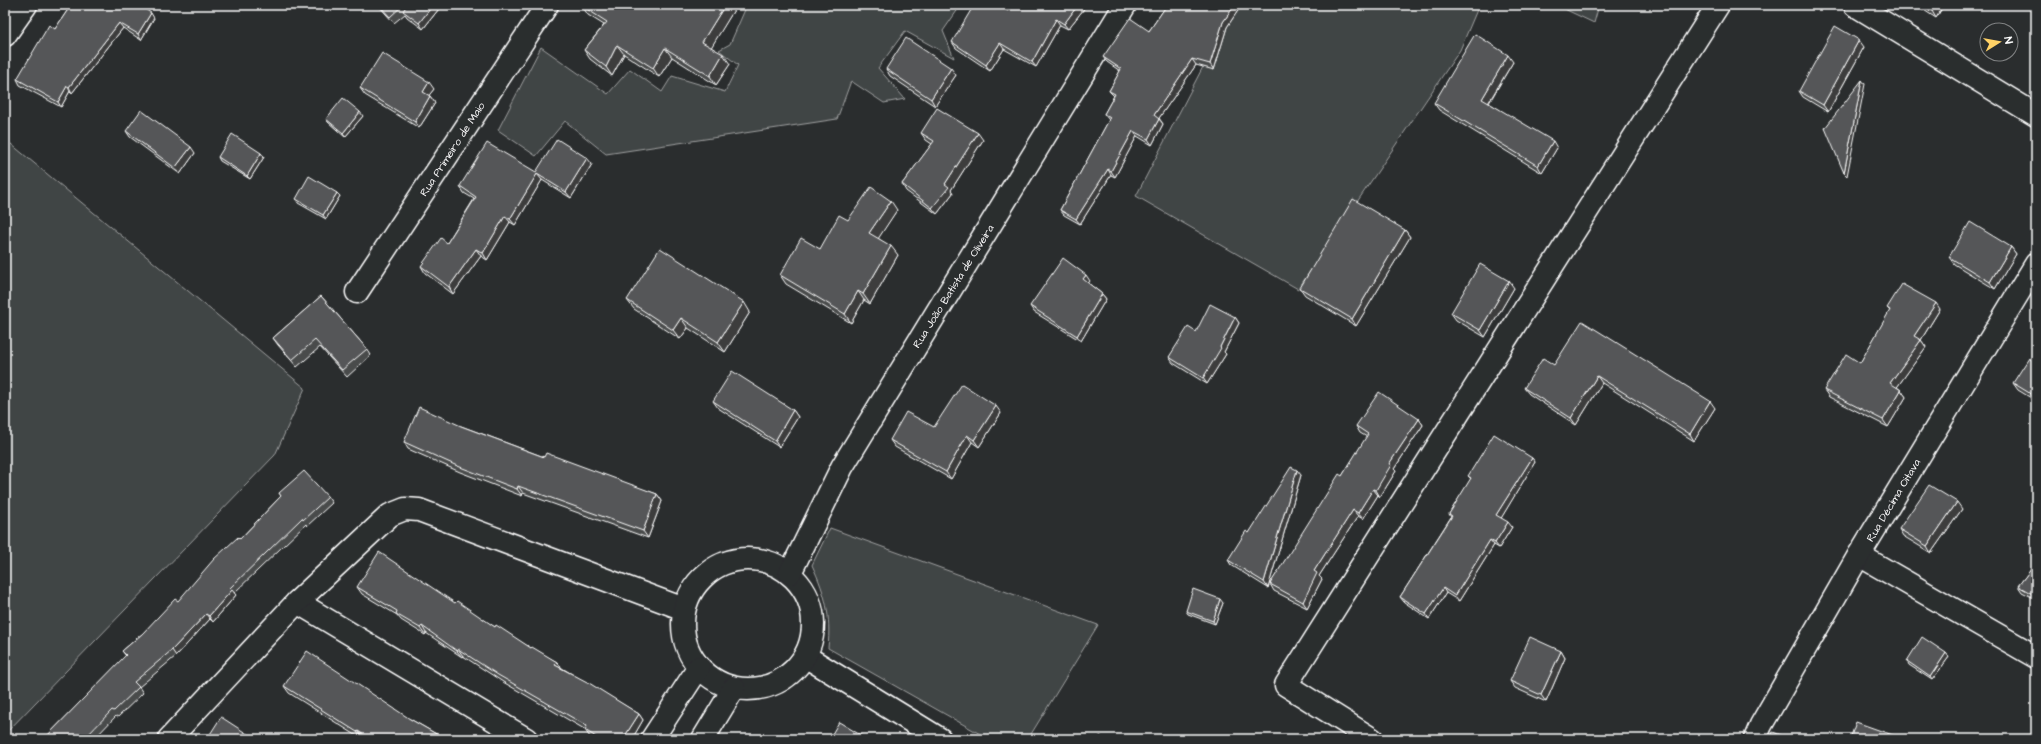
<svg xmlns="http://www.w3.org/2000/svg" width="2041" height="744" font-family="'Architects Daughter',sans-serif">
	<style>
		.green { fill: #414445; stroke: #a0a2a2 }
		.lines { fill: none; stroke-linecap: round; stroke-linejoin: round }
		.street-casing { stroke: #fff; stroke-width: 25 }
		.secondary-casing { stroke: #fff; stroke-width: 25 }
		.street { stroke: #2a2d2e; stroke-width: 22 }
		.secondary { stroke: #2a2d2e; stroke-width: 22 }
		.wall { fill: #494b4c; stroke: #fff }
		.shaded-wall { fill: #3c3d3e; stroke: #fff }
		.building { fill: #555758; stroke: #fff }
		.labels { text-anchor: middle; stroke-width: 3; stroke-linejoin: round; paint-order: stroke }
		.street-label { font-size: 11px; fill: #fff; stroke: #2a2d2e }
	</style>
	<rect width="100%" height="100%" fill="#2a2d2e"/>
	<filter id="ink" filterUnits="userSpaceOnUse"><feTurbulence type="fractalNoise" baseFrequency=".025" numOctaves="2"/><feDisplacementMap in="SourceGraphic" scale="8" xChannelSelector="R" yChannelSelector="G"/><feConvolveMatrix kernelMatrix="1 2 1 2 8 2 1 2 1" color-interpolation-filters="sRGB"/></filter>
	<g filter="url(#ink)">
		<g class="green">
			<path d="M 747,5 L 961,5 L 943,31 L 954,58 L 905,31 L 878,68 L 905,99 L 884,103 L 851,81 L 837,119 L 606,154 L 565,121 L 536,156 L 498,130 L 541,47 L 608,94 L 630,69 L 662,92 L 672,76 L 725,92 L 738,65 L 719,50 L 730,44 Z"/>
			<path d="M 1207,5 L 1479,5 L 1460,50 L 1298,289 L 1136,196 L 1221,32 Z"/>
			<path d="M 1556,5 L 1599,5 L 1594,23 Z"/>
			<path d="M 5,139 L 305,388 L 275,455 L 5,734 Z"/>
			<path d="M 830,528 L 1098,625 L 1028,739 L 989,739 L 828,648 C 831,616 826,595 812,565 Z"/>
		</g>
		<g class="lines">
			<g class="street-casing">
				<g id="street">
					<path d="M 1855,5 L 2036,115"/>
					<path d="M 5,35 L 26,5"/>
					<path d="M 357,292 L 547,5"/>
					<path d="M 1859,555 L 2036,657"/>
					<path d="M 297,602 L 526,739"/>
					<path d="M 805,656 L 940,739"/>
					<path d="M 169,739 L 297,602 L 390,515 L 405,509 L 419,510 L 684,609"/>
					<path d="M 1372,739 L 1286,685 L 1718,5"/>
					<path d="M 1755,739 L 1761,725 L 1859,555 L 2036,264"/>
				</g>
			</g>
			<g class="secondary-casing">
				<g id="secondary">
					<circle cx="748" cy="624" r="65"/>
					<path d="M 790,573 L 842,467 L 1125,5"/>
					<path d="M 652,739 L 699,667"/>
					<path d="M 703,739 L 734,688"/>
				</g>
			</g>
			<use href="#street" class="street"/>
			<use href="#secondary" class="secondary"/>
		</g>
		<g class="wall">
			<path d="M 71,5 L 147,5 L 144,9 L 154,18 L 141,40 L 123,28 L 72,93 L 70,91 L 61,107 L 20,85 L 17,79 L 55,29 Z"/>
			<path d="M 378,5 L 442,5 L 423,29 L 407,17 L 405,14 L 394,23 Z"/>
			<path d="M 582,5 L 737,5 L 711,47 L 730,64 L 716,85 L 672,57 L 659,77 L 624,54 L 612,76 L 590,59 L 584,50 L 604,25 L 588,15 L 582,6 Z"/>
			<path d="M 1087,5 L 1068,29 L 1060,25 L 1036,67 L 1004,49 L 990,71 L 956,48 L 952,42 L 1008,11 Z"/>
			<path d="M 1167,5 L 1236,5 L 1239,9 L 1227,27 L 1214,70 L 1196,65 L 1159,118 L 1163,124 L 1152,145 L 1137,136 L 1115,177 L 1111,175 L 1080,224 L 1064,215 L 1060,210 L 1109,120 L 1104,114 L 1114,96 L 1109,91 L 1120,71 L 1107,62 L 1103,57 L 1149,31 Z"/>
			<path d="M 1916,5 L 1944,5 L 1936,18 Z"/>
			<path d="M 1864,47 L 1828,112 L 1803,97 L 1799,91 Z"/>
			<path d="M 1513,62 L 1489,103 L 1557,148 L 1542,173 L 1439,110 L 1434,103 Z"/>
			<path d="M 886,69 L 956,75 L 935,106 L 890,76 Z"/>
			<path d="M 360,88 L 434,89 L 429,95 L 430,96 L 435,103 L 419,128 L 365,95 Z"/>
			<path d="M 363,116 L 345,137 L 328,122 L 326,119 Z"/>
			<path d="M 126,131 L 195,153 L 180,174 L 130,137 Z"/>
			<path d="M 921,133 L 983,140 L 951,190 L 953,193 L 937,214 L 906,191 L 902,184 L 932,144 L 926,140 Z"/>
			<path d="M 261,153 L 264,157 L 250,179 L 220,161 L 218,157 Z"/>
			<path d="M 592,164 L 571,198 L 542,180 L 515,225 L 510,222 L 487,260 L 481,256 L 453,294 L 425,273 L 421,266 L 447,243 L 474,199 L 464,193 L 460,186 Z"/>
			<path d="M 337,193 L 340,196 L 326,219 L 298,203 L 296,199 Z"/>
			<path d="M 897,210 L 878,238 L 898,255 L 870,304 L 864,300 L 851,323 L 786,284 L 780,275 L 820,249 L 848,220 Z"/>
			<path d="M 1405,230 L 1410,237 L 1356,326 L 1305,295 L 1300,288 Z"/>
			<path d="M 2011,247 L 2016,254 L 1995,289 L 1954,264 L 1949,257 Z"/>
			<path d="M 1090,281 L 1088,283 L 1102,294 L 1106,299 L 1081,341 L 1034,312 L 1030,306 Z"/>
			<path d="M 1514,288 L 1485,337 L 1456,320 L 1451,313 Z"/>
			<path d="M 321,296 L 367,349 L 371,355 L 347,377 L 320,347 L 297,367 L 278,345 L 273,338 Z"/>
			<path d="M 627,300 L 750,312 L 725,352 L 688,328 L 680,339 L 634,309 Z"/>
			<path d="M 1887,308 L 1940,309 L 1921,340 L 1926,347 L 1897,387 L 1901,390 L 1906,397 L 1888,427 L 1829,397 L 1824,390 L 1860,363 L 1890,311 Z"/>
			<path d="M 1235,317 L 1239,323 L 1224,352 L 1226,354 L 1207,384 L 1173,363 L 1169,357 L 1196,332 Z"/>
			<path d="M 2036,363 L 2036,401 L 2018,390 L 2013,383 Z"/>
			<path d="M 1554,365 L 1715,408 L 1694,441 L 1602,383 L 1576,425 L 1529,394 L 1524,388 Z"/>
			<path d="M 713,401 L 793,410 L 798,417 L 779,447 L 718,408 Z"/>
			<path d="M 1001,413 L 979,447 L 972,442 L 951,479 L 895,447 L 890,440 L 934,427 Z"/>
			<path d="M 1419,419 L 1423,425 L 1394,469 L 1396,471 L 1380,497 L 1378,495 L 1363,519 L 1358,516 L 1319,576 L 1322,579 L 1307,608 L 1274,591 L 1270,584 L 1342,476 L 1367,437 L 1360,433 L 1356,426 Z"/>
			<path d="M 461,426 L 544,457 L 657,494 L 662,501 L 648,538 L 523,493 L 522,496 L 460,472 L 408,449 L 404,442 Z"/>
			<path d="M 1532,458 L 1535,462 L 1501,518 L 1512,527 L 1499,548 L 1494,545 L 1459,601 L 1446,593 L 1429,619 L 1404,602 L 1400,597 L 1451,517 L 1449,514 L 1471,479 L 1468,476 Z"/>
			<path d="M 1301,475 L 1268,588 L 1231,565 L 1228,560 L 1249,533 Z"/>
			<path d="M 279,493 L 328,497 L 332,503 L 307,526 L 306,524 L 234,593 L 236,595 L 213,622 L 210,619 L 176,656 L 139,687 L 143,693 L 118,717 L 116,716 L 94,739 L 44,739 L 126,656 L 122,651 L 142,634 L 178,601 L 240,539 L 281,496 Z"/>
			<path d="M 1962,509 L 1931,553 L 1903,536 L 1899,529 Z"/>
			<path d="M 2036,563 L 2036,599 L 2022,592 L 2018,586 Z"/>
			<path d="M 357,587 L 455,603 L 495,627 L 531,648 L 557,662 L 562,668 L 639,714 L 643,720 L 632,739 L 593,739 L 590,737 L 585,730 L 586,730 L 503,682 L 463,656 L 462,657 L 426,633 L 425,635 L 401,620 L 397,615 L 362,594 Z"/>
			<path d="M 1223,603 L 1215,624 L 1188,614 L 1186,611 Z"/>
			<path d="M 1561,651 L 1565,658 L 1546,702 L 1515,688 L 1510,681 Z"/>
			<path d="M 1946,653 L 1949,657 L 1932,680 L 1909,665 L 1907,661 Z"/>
			<path d="M 284,686 L 410,719 L 445,739 L 365,739 L 363,738 L 362,739 L 289,693 Z"/>
		</g>
		<g class="shaded-wall">
			<path d="M 139,5 L 147,5 L 143,11 Z"/>
			<path d="M 433,5 L 442,5 L 423,29 L 419,23 Z"/>
			<path d="M 725,5 L 737,5 L 709,51 L 702,42 Z"/>
			<path d="M 1078,5 L 1087,5 L 1068,29 L 1064,24 Z"/>
			<path d="M 1235,5 L 1236,5 L 1239,9 L 1227,27 L 1214,70 L 1210,64 L 1223,22 Z"/>
			<path d="M 1935,5 L 1944,5 L 1936,18 L 1932,11 Z"/>
			<path d="M 151,13 L 154,18 L 141,40 L 138,34 Z"/>
			<path d="M 1056,19 L 1060,25 L 1036,67 L 1032,62 Z"/>
			<path d="M 119,23 L 123,28 L 72,93 L 69,87 Z"/>
			<path d="M 1859,40 L 1864,47 L 1828,112 L 1823,105 Z"/>
			<path d="M 1000,43 L 1004,49 L 990,71 L 986,65 Z"/>
			<path d="M 617,45 L 624,54 L 612,76 L 606,67 Z"/>
			<path d="M 665,48 L 672,57 L 659,77 L 653,68 Z"/>
			<path d="M 723,54 L 730,64 L 716,85 L 710,76 Z"/>
			<path d="M 1508,55 L 1513,62 L 1487,105 L 1482,99 Z"/>
			<path d="M 1192,59 L 1196,65 L 1157,121 L 1154,115 Z"/>
			<path d="M 951,68 L 956,75 L 935,106 L 931,99 Z"/>
			<path d="M 1862,80 L 1865,84 L 1847,176 L 1844,173 Z"/>
			<path d="M 429,82 L 434,89 L 427,98 L 423,92 Z"/>
			<path d="M 67,86 L 70,91 L 61,107 L 58,102 Z"/>
			<path d="M 430,96 L 435,103 L 419,128 L 415,122 Z"/>
			<path d="M 360,112 L 363,116 L 345,137 L 343,133 Z"/>
			<path d="M 1159,119 L 1163,124 L 1152,145 L 1148,139 Z"/>
			<path d="M 1133,131 L 1137,136 L 1115,177 L 1111,171 Z"/>
			<path d="M 978,133 L 983,140 L 951,190 L 953,193 L 937,214 L 932,208 L 945,184 Z"/>
			<path d="M 1553,141 L 1557,148 L 1542,173 L 1538,166 Z"/>
			<path d="M 191,147 L 195,153 L 180,174 L 175,168 Z"/>
			<path d="M 261,153 L 264,157 L 250,179 L 247,176 Z"/>
			<path d="M 587,158 L 592,164 L 571,198 L 566,192 Z"/>
			<path d="M 1108,169 L 1111,175 L 1080,224 L 1076,219 Z"/>
			<path d="M 537,174 L 542,180 L 515,225 L 510,219 Z"/>
			<path d="M 337,193 L 340,196 L 326,219 L 323,215 Z"/>
			<path d="M 891,201 L 897,210 L 876,242 L 869,233 Z"/>
			<path d="M 505,216 L 510,222 L 487,260 L 483,253 Z"/>
			<path d="M 1405,230 L 1410,237 L 1356,326 L 1352,319 Z"/>
			<path d="M 891,246 L 898,255 L 870,304 L 863,294 Z"/>
			<path d="M 2011,247 L 2016,254 L 1995,289 L 1990,282 Z"/>
			<path d="M 476,249 L 481,256 L 453,294 L 449,287 Z"/>
			<path d="M 1086,275 L 1090,281 L 1087,285 L 1083,279 Z"/>
			<path d="M 1509,281 L 1514,288 L 1485,337 L 1480,330 Z"/>
			<path d="M 858,291 L 864,300 L 851,323 L 845,314 Z"/>
			<path d="M 1102,294 L 1106,299 L 1081,341 L 1077,336 Z"/>
			<path d="M 744,302 L 750,312 L 725,352 L 718,342 Z"/>
			<path d="M 1936,303 L 1940,309 L 1919,343 L 1914,336 Z"/>
			<path d="M 1235,317 L 1239,323 L 1224,352 L 1226,354 L 1207,384 L 1203,378 L 1220,347 Z"/>
			<path d="M 681,318 L 688,328 L 680,339 L 673,330 Z"/>
			<path d="M 1921,340 L 1926,347 L 1895,390 L 1890,383 Z"/>
			<path d="M 1597,376 L 1602,383 L 1576,425 L 1571,418 Z"/>
			<path d="M 1901,390 L 1906,397 L 1888,427 L 1883,420 Z"/>
			<path d="M 1710,401 L 1715,408 L 1694,441 L 1690,434 Z"/>
			<path d="M 996,406 L 1001,413 L 979,447 L 974,440 Z"/>
			<path d="M 793,410 L 798,417 L 779,447 L 775,441 Z"/>
			<path d="M 1419,419 L 1423,425 L 1394,469 L 1396,471 L 1380,497 L 1376,490 L 1389,464 Z"/>
			<path d="M 967,435 L 972,442 L 951,479 L 946,472 Z"/>
			<path d="M 1532,458 L 1535,462 L 1500,520 L 1496,515 Z"/>
			<path d="M 1297,470 L 1301,475 L 1268,588 L 1264,582 Z"/>
			<path d="M 518,486 L 523,493 L 522,496 L 517,489 Z"/>
			<path d="M 1373,489 L 1378,495 L 1363,519 L 1358,513 Z"/>
			<path d="M 657,494 L 662,501 L 648,538 L 643,531 Z"/>
			<path d="M 1957,502 L 1962,509 L 1931,553 L 1927,546 Z"/>
			<path d="M 1353,510 L 1358,516 L 1319,576 L 1322,579 L 1307,608 L 1303,602 L 1314,571 Z"/>
			<path d="M 1508,522 L 1512,527 L 1499,548 L 1495,543 Z"/>
			<path d="M 1490,540 L 1494,545 L 1459,601 L 1455,596 Z"/>
			<path d="M 1443,588 L 1446,593 L 1429,619 L 1426,614 Z"/>
			<path d="M 232,590 L 236,595 L 213,622 L 209,616 Z"/>
			<path d="M 1220,599 L 1223,603 L 1215,624 L 1213,621 Z"/>
			<path d="M 206,614 L 210,619 L 176,656 L 172,650 Z"/>
			<path d="M 422,626 L 426,633 L 425,635 L 420,628 Z"/>
			<path d="M 458,649 L 463,656 L 462,657 L 457,651 Z"/>
			<path d="M 1561,651 L 1565,658 L 1546,702 L 1541,695 Z"/>
			<path d="M 1946,653 L 1949,657 L 1932,680 L 1930,677 Z"/>
			<path d="M 557,662 L 562,669 L 555,665 Z"/>
			<path d="M 639,714 L 643,720 L 632,739 L 623,739 Z"/>
			<path d="M 358,731 L 363,738 L 362,739 L 357,732 Z"/>
		</g>
		<g class="building">
			<path d="M 71,5 L 139,5 L 151,13 L 138,34 L 119,23 L 69,87 L 67,86 L 58,102 L 17,79 L 49,25 L 55,29 Z"/>
			<path d="M 379,5 L 403,5 L 390,17 Z"/>
			<path d="M 407,5 L 433,5 L 419,23 L 403,11 Z"/>
			<path d="M 582,5 L 725,5 L 702,42 L 723,54 L 710,76 L 665,48 L 653,68 L 617,45 L 606,67 L 584,50 L 607,22 L 582,6 Z"/>
			<path d="M 974,5 L 997,5 L 1008,11 L 1012,5 L 1078,5 L 1064,24 L 1056,19 L 1032,62 L 1000,43 L 986,65 L 952,42 Z"/>
			<path d="M 1167,5 L 1235,5 L 1223,22 L 1210,64 L 1192,59 L 1154,115 L 1159,119 L 1148,139 L 1133,131 L 1111,171 L 1108,169 L 1076,219 L 1060,210 L 1110,118 L 1104,114 L 1115,94 L 1109,91 L 1121,69 L 1103,57 L 1130,18 L 1149,31 Z"/>
			<path d="M 1922,5 L 1935,5 L 1932,11 Z"/>
			<path d="M 1835,26 L 1859,40 L 1823,105 L 1799,91 Z"/>
			<path d="M 1475,34 L 1508,55 L 1482,99 L 1553,141 L 1538,166 L 1434,103 Z"/>
			<path d="M 906,38 L 951,68 L 931,99 L 886,69 Z"/>
			<path d="M 382,53 L 429,82 L 423,92 L 430,96 L 415,122 L 360,88 Z"/>
			<path d="M 1862,80 L 1844,173 L 1825,128 Z"/>
			<path d="M 343,98 L 360,112 L 343,133 L 326,119 Z"/>
			<path d="M 937,108 L 978,133 L 945,184 L 949,187 L 932,208 L 902,184 L 934,141 L 921,133 Z"/>
			<path d="M 141,110 L 191,147 L 175,168 L 126,131 Z"/>
			<path d="M 232,134 L 261,153 L 247,176 L 218,157 Z"/>
			<path d="M 557,139 L 587,158 L 566,192 L 537,174 L 510,219 L 505,216 L 483,253 L 476,249 L 449,287 L 421,266 L 441,238 L 447,243 L 476,197 L 460,186 L 487,143 L 536,172 Z"/>
			<path d="M 309,176 L 337,193 L 323,215 L 296,199 Z"/>
			<path d="M 871,187 L 891,201 L 869,233 L 891,246 L 863,294 L 858,291 L 845,314 L 780,275 L 801,238 L 820,249 L 839,215 L 848,220 Z"/>
			<path d="M 1353,199 L 1405,230 L 1352,319 L 1300,288 Z"/>
			<path d="M 1970,222 L 2011,247 L 1990,282 L 1949,257 Z"/>
			<path d="M 660,248 L 744,302 L 718,342 L 681,318 L 673,330 L 627,300 Z"/>
			<path d="M 1063,258 L 1086,275 L 1083,279 L 1102,294 L 1077,336 L 1030,306 Z"/>
			<path d="M 1480,264 L 1509,281 L 1480,330 L 1451,313 Z"/>
			<path d="M 1902,284 L 1936,303 L 1914,336 L 1921,340 L 1890,383 L 1901,390 L 1883,420 L 1824,390 L 1846,354 L 1860,363 L 1890,310 L 1887,308 Z"/>
			<path d="M 321,296 L 367,349 L 342,370 L 315,340 L 292,360 L 273,338 Z"/>
			<path d="M 1210,304 L 1235,317 L 1220,347 L 1221,348 L 1203,378 L 1169,357 L 1188,327 L 1196,332 Z"/>
			<path d="M 1582,321 L 1710,401 L 1690,434 L 1597,376 L 1571,418 L 1524,388 L 1543,358 L 1554,365 Z"/>
			<path d="M 2029,358 L 2036,363 L 2036,397 L 2013,383 Z"/>
			<path d="M 732,371 L 793,410 L 775,441 L 713,401 Z"/>
			<path d="M 962,384 L 996,406 L 974,440 L 967,435 L 946,472 L 890,440 L 906,412 L 934,427 Z"/>
			<path d="M 1379,392 L 1419,419 L 1389,464 L 1391,465 L 1376,490 L 1373,489 L 1358,513 L 1353,510 L 1314,571 L 1317,573 L 1303,602 L 1270,584 L 1339,474 L 1342,476 L 1368,434 L 1356,426 Z"/>
			<path d="M 419,407 L 461,426 L 544,457 L 546,453 L 657,494 L 643,531 L 518,486 L 517,489 L 455,465 L 404,442 Z"/>
			<path d="M 1494,434 L 1532,458 L 1496,515 L 1508,522 L 1495,543 L 1490,540 L 1455,596 L 1443,588 L 1426,614 L 1400,597 L 1452,516 L 1449,514 L 1471,478 L 1468,476 Z"/>
			<path d="M 1291,467 L 1297,470 L 1264,582 L 1228,560 L 1246,531 L 1249,533 Z"/>
			<path d="M 304,471 L 328,497 L 303,520 L 302,518 L 230,588 L 232,590 L 209,616 L 206,614 L 172,650 L 134,682 L 139,687 L 114,711 L 112,710 L 84,739 L 44,739 L 126,655 L 122,651 L 142,634 L 175,599 L 178,601 L 214,559 L 238,537 L 240,539 L 281,496 L 279,493 Z"/>
			<path d="M 1929,485 L 1957,502 L 1927,546 L 1899,529 Z"/>
			<path d="M 379,552 L 455,603 L 457,601 L 495,627 L 496,625 L 531,648 L 532,647 L 557,662 L 555,665 L 589,683 L 639,714 L 623,739 L 599,739 L 585,730 L 587,726 L 498,675 L 458,649 L 457,651 L 422,626 L 420,628 L 396,614 L 397,611 L 357,587 Z"/>
			<path d="M 2036,563 L 2036,596 L 2018,586 Z"/>
			<path d="M 1193,589 L 1220,599 L 1213,621 L 1186,611 Z"/>
			<path d="M 1530,637 L 1561,651 L 1541,695 L 1510,681 Z"/>
			<path d="M 1922,637 L 1946,653 L 1930,677 L 1907,661 Z"/>
			<path d="M 307,651 L 410,719 L 445,739 L 370,739 L 358,731 L 357,732 L 284,686 Z"/>
			<path d="M 221,717 L 255,739 L 207,739 Z"/>
			<path d="M 839,722 L 867,739 L 829,739 Z"/>
			<path d="M 1856,722 L 1901,738 L 1900,739 L 1850,739 Z"/>
			<path d="M 1773,732 L 1791,739 L 1770,739 Z"/>
			<path d="M 1100,736 L 1105,739 L 1098,739 Z"/>
		</g>
	</g>
	<g class="labels">
		<g class="street-label">
			<text transform="translate(452 149) rotate(-57)" y="4">Rua Primeiro de Maio</text>
			<text transform="translate(953 286) rotate(-58)" y="4">Rua João Batista de Oliveira</text>
			<text transform="translate(1893 500) rotate(-59)" y="4">Rua Décima Oitava</text>
		</g>
	</g>
	<rect width="2041" height="744" fill="none" stroke="#2a2d2e" stroke-width="20"/>
	<rect x="10" y="10" width="2021" height="724" fill="none" stroke="#fff" stroke-width="1.5" filter="url(#ink)"/>
	<g transform="translate(1999 42) rotate(79)"><circle r="19" fill="#2a2d2e" stroke="#7f8182"/>
	<path d="M0-3L7 15L0 10L-7 15Z" fill="#ffd166"/>
	<text y="-6" font-size="11" font-weight="bold" text-anchor="middle" fill="#ffffff">N</text>
	</g>
</svg>
